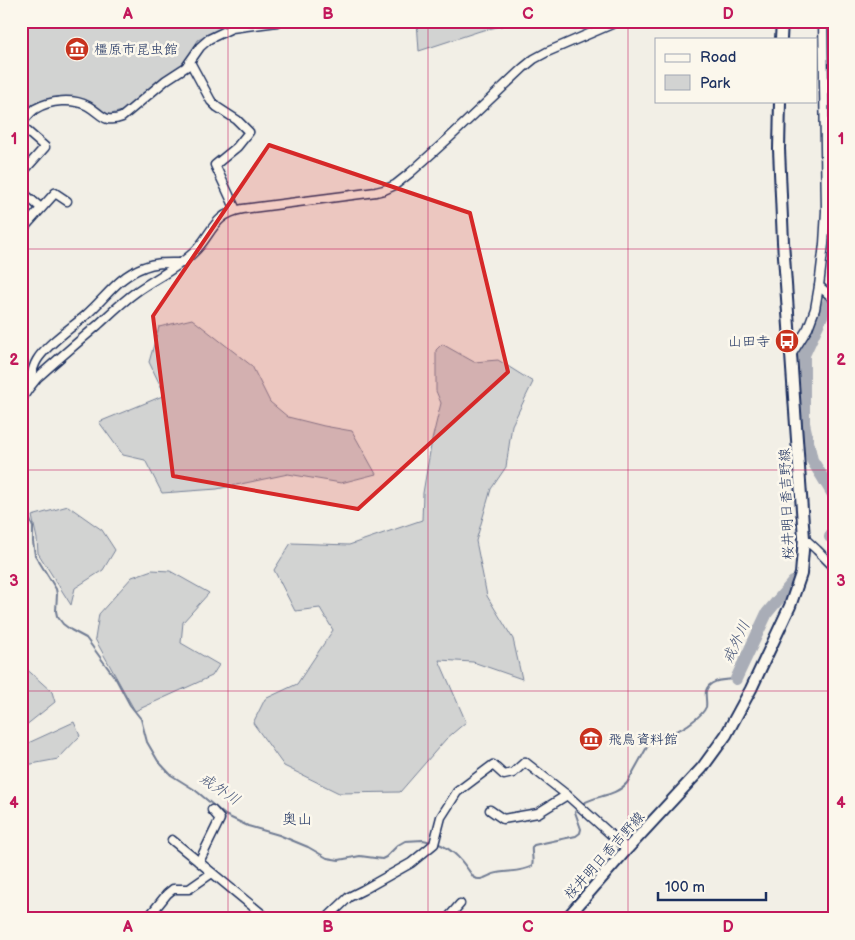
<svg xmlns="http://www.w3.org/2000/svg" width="855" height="940" font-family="'Balsamiq Sans','Klee One',sans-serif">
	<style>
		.green { fill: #d2d3d2; stroke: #768198 }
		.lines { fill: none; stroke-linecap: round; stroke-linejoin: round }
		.stream { stroke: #707b93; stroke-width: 2 }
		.river { stroke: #a9adb7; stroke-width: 12 }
		.minor-casing { stroke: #1b2f5e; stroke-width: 11 }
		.major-casing { stroke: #1b2f5e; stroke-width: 14 }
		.minor { stroke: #fbf7ec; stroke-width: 8 }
		.major { stroke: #fbf7ec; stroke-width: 10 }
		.marked { fill: #d62828; fill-opacity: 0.2; stroke: #d62828; stroke-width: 4; stroke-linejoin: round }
		.grid { fill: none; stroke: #c2185b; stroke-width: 1; stroke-opacity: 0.55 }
		.labels { text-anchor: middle; stroke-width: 5; stroke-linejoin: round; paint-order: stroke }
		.poi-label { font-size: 14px; fill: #1b2f5e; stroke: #fbf7ec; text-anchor: start }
		.street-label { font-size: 14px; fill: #1b2f5e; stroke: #fbf7ec }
		.water-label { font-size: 15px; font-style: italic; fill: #465579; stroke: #fbf7ec }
		.neighbourhood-label { font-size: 15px; fill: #1b2f5e; stroke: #fbf7ec }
		.neatline { fill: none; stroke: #c2185b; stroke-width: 2 }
		.grid-label { font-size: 16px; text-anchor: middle; font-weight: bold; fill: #c2185b }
	</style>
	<rect width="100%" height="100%" fill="#f2efe6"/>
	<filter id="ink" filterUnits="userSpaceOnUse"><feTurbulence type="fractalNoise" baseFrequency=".02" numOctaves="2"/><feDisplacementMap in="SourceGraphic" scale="10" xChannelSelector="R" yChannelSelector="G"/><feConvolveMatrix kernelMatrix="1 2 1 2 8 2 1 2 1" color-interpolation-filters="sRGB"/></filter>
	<g filter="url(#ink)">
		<g class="green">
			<path d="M 21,21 L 224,21 L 226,26 L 198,40 L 183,67 L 128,109 L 108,115 L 83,100 L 60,98 L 21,119 Z"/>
			<path d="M 417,21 L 523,21 L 480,31 L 419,51 Z"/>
			<path d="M 192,319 L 252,366 L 270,402 L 288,417 L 324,426 L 352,431 L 376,474 L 341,483 L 288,474 L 217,489 L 162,493 L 145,460 L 123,455 L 99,422 L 165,395 L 149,362 L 159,327 Z"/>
			<path d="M 442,344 L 474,362 L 498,360 L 533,382 L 512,425 L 506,467 L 491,489 L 476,541 L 487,596 L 513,639 L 522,679 L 473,662 L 439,660 L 466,722 L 446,739 L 400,792 L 339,793 L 284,766 L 253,723 L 265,699 L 297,684 L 333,630 L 320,608 L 295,611 L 274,570 L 291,543 L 349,545 L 422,520 L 423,493 L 432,440 L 441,403 L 436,391 L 436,350 Z"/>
			<path d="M 68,506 L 102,530 L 115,550 L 103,570 L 75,588 L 71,605 L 38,553 L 37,539 L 32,516 Z"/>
			<path d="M 152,570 L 170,571 L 209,593 L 183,622 L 181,643 L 219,665 L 212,676 L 135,711 L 95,639 L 99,614 L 132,577 Z"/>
			<path d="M 21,664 L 52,692 L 55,702 L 25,726 L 21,732 Z"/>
			<path d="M 74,722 L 80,736 L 58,759 L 21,766 L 21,742 L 26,744 Z"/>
		</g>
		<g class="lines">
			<g class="stream">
				<path d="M 21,509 L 29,518 L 33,527 L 33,542 L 35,555 L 56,589 L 57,594 L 56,611 L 57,616 L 63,624 L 71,630 L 86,638 L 116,679 L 130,705 L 141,719 L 147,742 L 158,761 L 171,775 L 195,790 L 225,815 L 248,826 L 279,835 L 308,847 L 327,858 L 339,860 L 360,856 L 382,859 L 386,857 L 398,845 L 405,841 L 423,840 L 432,842"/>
				<path d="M 582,804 C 596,795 615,797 627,783 L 651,740 C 658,734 668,734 676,731 C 682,729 688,725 693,721 C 697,718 704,712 706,707 C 707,702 705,696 706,691 C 709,679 726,680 736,679"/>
				<path d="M 437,843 C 456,851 463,862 474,878 C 481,881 486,877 493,874 C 505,870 521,873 532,866 C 534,860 531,853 532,847 L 534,845 L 576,836 L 580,833 L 581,829 L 575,812 L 578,807"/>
			</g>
			<g class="river">
				<path d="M 834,290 L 804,355 L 804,423 L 812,460 L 834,496"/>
				<path d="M 830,537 L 834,529"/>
				<path d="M 736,679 L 767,613 L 793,582"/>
			</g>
			<g class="minor-casing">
				<g id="minor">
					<path d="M 190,62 L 211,101 L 217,107 L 237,120 L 249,132 L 237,147 L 215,165 L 236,210"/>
					<path d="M 21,123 C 26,118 30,113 35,109 C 50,100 73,98 88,106 C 102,114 104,124 122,117 L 166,80 L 186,67 L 200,47 L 209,39 L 232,28 L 277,22"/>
					<path d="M 21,126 L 45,147 L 21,174"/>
					<path d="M 21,191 L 41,208"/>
					<path d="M 21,231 L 55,193 L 67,201"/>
					<path d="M 819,286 L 834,299"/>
					<path d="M 791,355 L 808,328 L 815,309 L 819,286 L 824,244 L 826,211 L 823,21"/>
					<path d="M 29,386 C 31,377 32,368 37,360 C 46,345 71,328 85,316 C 106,298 117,277 144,267 C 156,262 169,263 182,263"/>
					<path d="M 21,400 L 29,388 L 37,378 C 57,360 77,343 98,325 C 110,314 122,302 136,292 C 154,279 176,269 193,253 C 212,236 212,214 243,209 L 376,192 L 384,190 L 395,185 L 410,173 L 449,138 L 523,68 L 534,59 L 547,52 L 619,21"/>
					<path d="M 804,538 L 817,550 L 834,567"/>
					<path d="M 490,810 L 503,819 L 538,813 L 567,795"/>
					<path d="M 172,840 L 199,862 L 268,919"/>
					<path d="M 199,862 L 220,819 L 212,810"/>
					<path d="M 147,919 L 167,894 L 173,889 L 189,889 L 212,873"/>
					<path d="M 326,919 L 349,897 L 363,890 L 411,863 L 434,844 L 441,817 L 457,792 L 493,765 L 504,775 L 513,773 L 525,762 L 567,795 L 627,849"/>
					<path d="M 447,919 L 460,904"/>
				</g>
			</g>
			<g class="major-casing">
				<g id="major">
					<path d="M 781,39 L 782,21"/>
					<path d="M 566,919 L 627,849 L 702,768 L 726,735 L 751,689 L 790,606 L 801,574 L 804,538 L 783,242 L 779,149 L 780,101"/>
				</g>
			</g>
			<use href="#minor" class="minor"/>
			<use href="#major" class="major"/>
		</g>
	</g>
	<path class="marked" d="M 269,145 L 470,213 L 508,372 L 358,509 L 173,476 L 153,316 Z"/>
	<path class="grid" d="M 228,21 L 228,919M 428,21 L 428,919M 628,21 L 628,919M 21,249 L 834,249M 21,470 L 834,470M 21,691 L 834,691"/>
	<defs>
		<g id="museum-disc" transform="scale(1.25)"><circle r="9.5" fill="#c8321e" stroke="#fbf7ec"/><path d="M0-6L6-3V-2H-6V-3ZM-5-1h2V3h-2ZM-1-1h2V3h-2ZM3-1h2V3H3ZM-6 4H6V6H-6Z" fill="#fff"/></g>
		<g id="bus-disc" transform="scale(1.25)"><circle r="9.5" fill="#c8321e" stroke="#fbf7ec"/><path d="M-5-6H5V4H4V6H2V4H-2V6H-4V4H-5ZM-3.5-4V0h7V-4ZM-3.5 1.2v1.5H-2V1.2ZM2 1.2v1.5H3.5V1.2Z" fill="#fff"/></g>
	</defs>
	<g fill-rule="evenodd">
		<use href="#museum-disc" x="77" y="49"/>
		<use href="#bus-disc" x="787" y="341"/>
		<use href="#museum-disc" x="591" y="739"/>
	</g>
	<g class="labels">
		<g class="poi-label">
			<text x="94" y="54">橿原市昆虫館</text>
			<text x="770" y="346" text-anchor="end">山田寺</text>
			<text x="608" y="744">飛鳥資料館</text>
		</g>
		<g class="street-label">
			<text transform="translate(786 504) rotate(-92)" y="5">桜井明日香吉野線</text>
			<text transform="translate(604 855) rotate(-48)" y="5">桜井明日香吉野線</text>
		</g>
		<g class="water-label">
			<text transform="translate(736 642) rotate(-65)" y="5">戒外川</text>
			<text transform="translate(220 789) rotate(34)" y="5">戒外川</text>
		</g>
		<g class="neighbourhood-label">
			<text x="297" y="824">奥山</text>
		</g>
	</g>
	<rect width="855" height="940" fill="none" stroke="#fbf7ec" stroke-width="55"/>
	<rect x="655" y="38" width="162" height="65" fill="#fbf7ec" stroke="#a1a7b3"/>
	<rect x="665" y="54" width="25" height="8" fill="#fbf7ec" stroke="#a1a7b3"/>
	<text x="700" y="62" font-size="15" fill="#1b2f5e">Road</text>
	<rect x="665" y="75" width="25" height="15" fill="#d2d3d2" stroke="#a1a7b3"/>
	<text x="700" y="88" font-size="15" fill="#1b2f5e">Park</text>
	<path d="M658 892v8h108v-8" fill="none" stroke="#1b2f5e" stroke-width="2.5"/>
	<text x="665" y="892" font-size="15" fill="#1b2f5e" stroke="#fbf7ec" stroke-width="4" paint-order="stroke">100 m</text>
	<rect x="28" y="28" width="800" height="884" class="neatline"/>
	<g class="grid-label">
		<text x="128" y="19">A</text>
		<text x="328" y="19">B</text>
		<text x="528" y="19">C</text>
		<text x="728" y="19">D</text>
		<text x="14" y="144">1</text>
		<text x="841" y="144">1</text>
		<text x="14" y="365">2</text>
		<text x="841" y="365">2</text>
		<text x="14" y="586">3</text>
		<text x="841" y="586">3</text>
		<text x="14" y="808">4</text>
		<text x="841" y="808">4</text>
		<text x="128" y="932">A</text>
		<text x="328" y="932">B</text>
		<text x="528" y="932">C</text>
		<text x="728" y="932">D</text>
	</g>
</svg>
